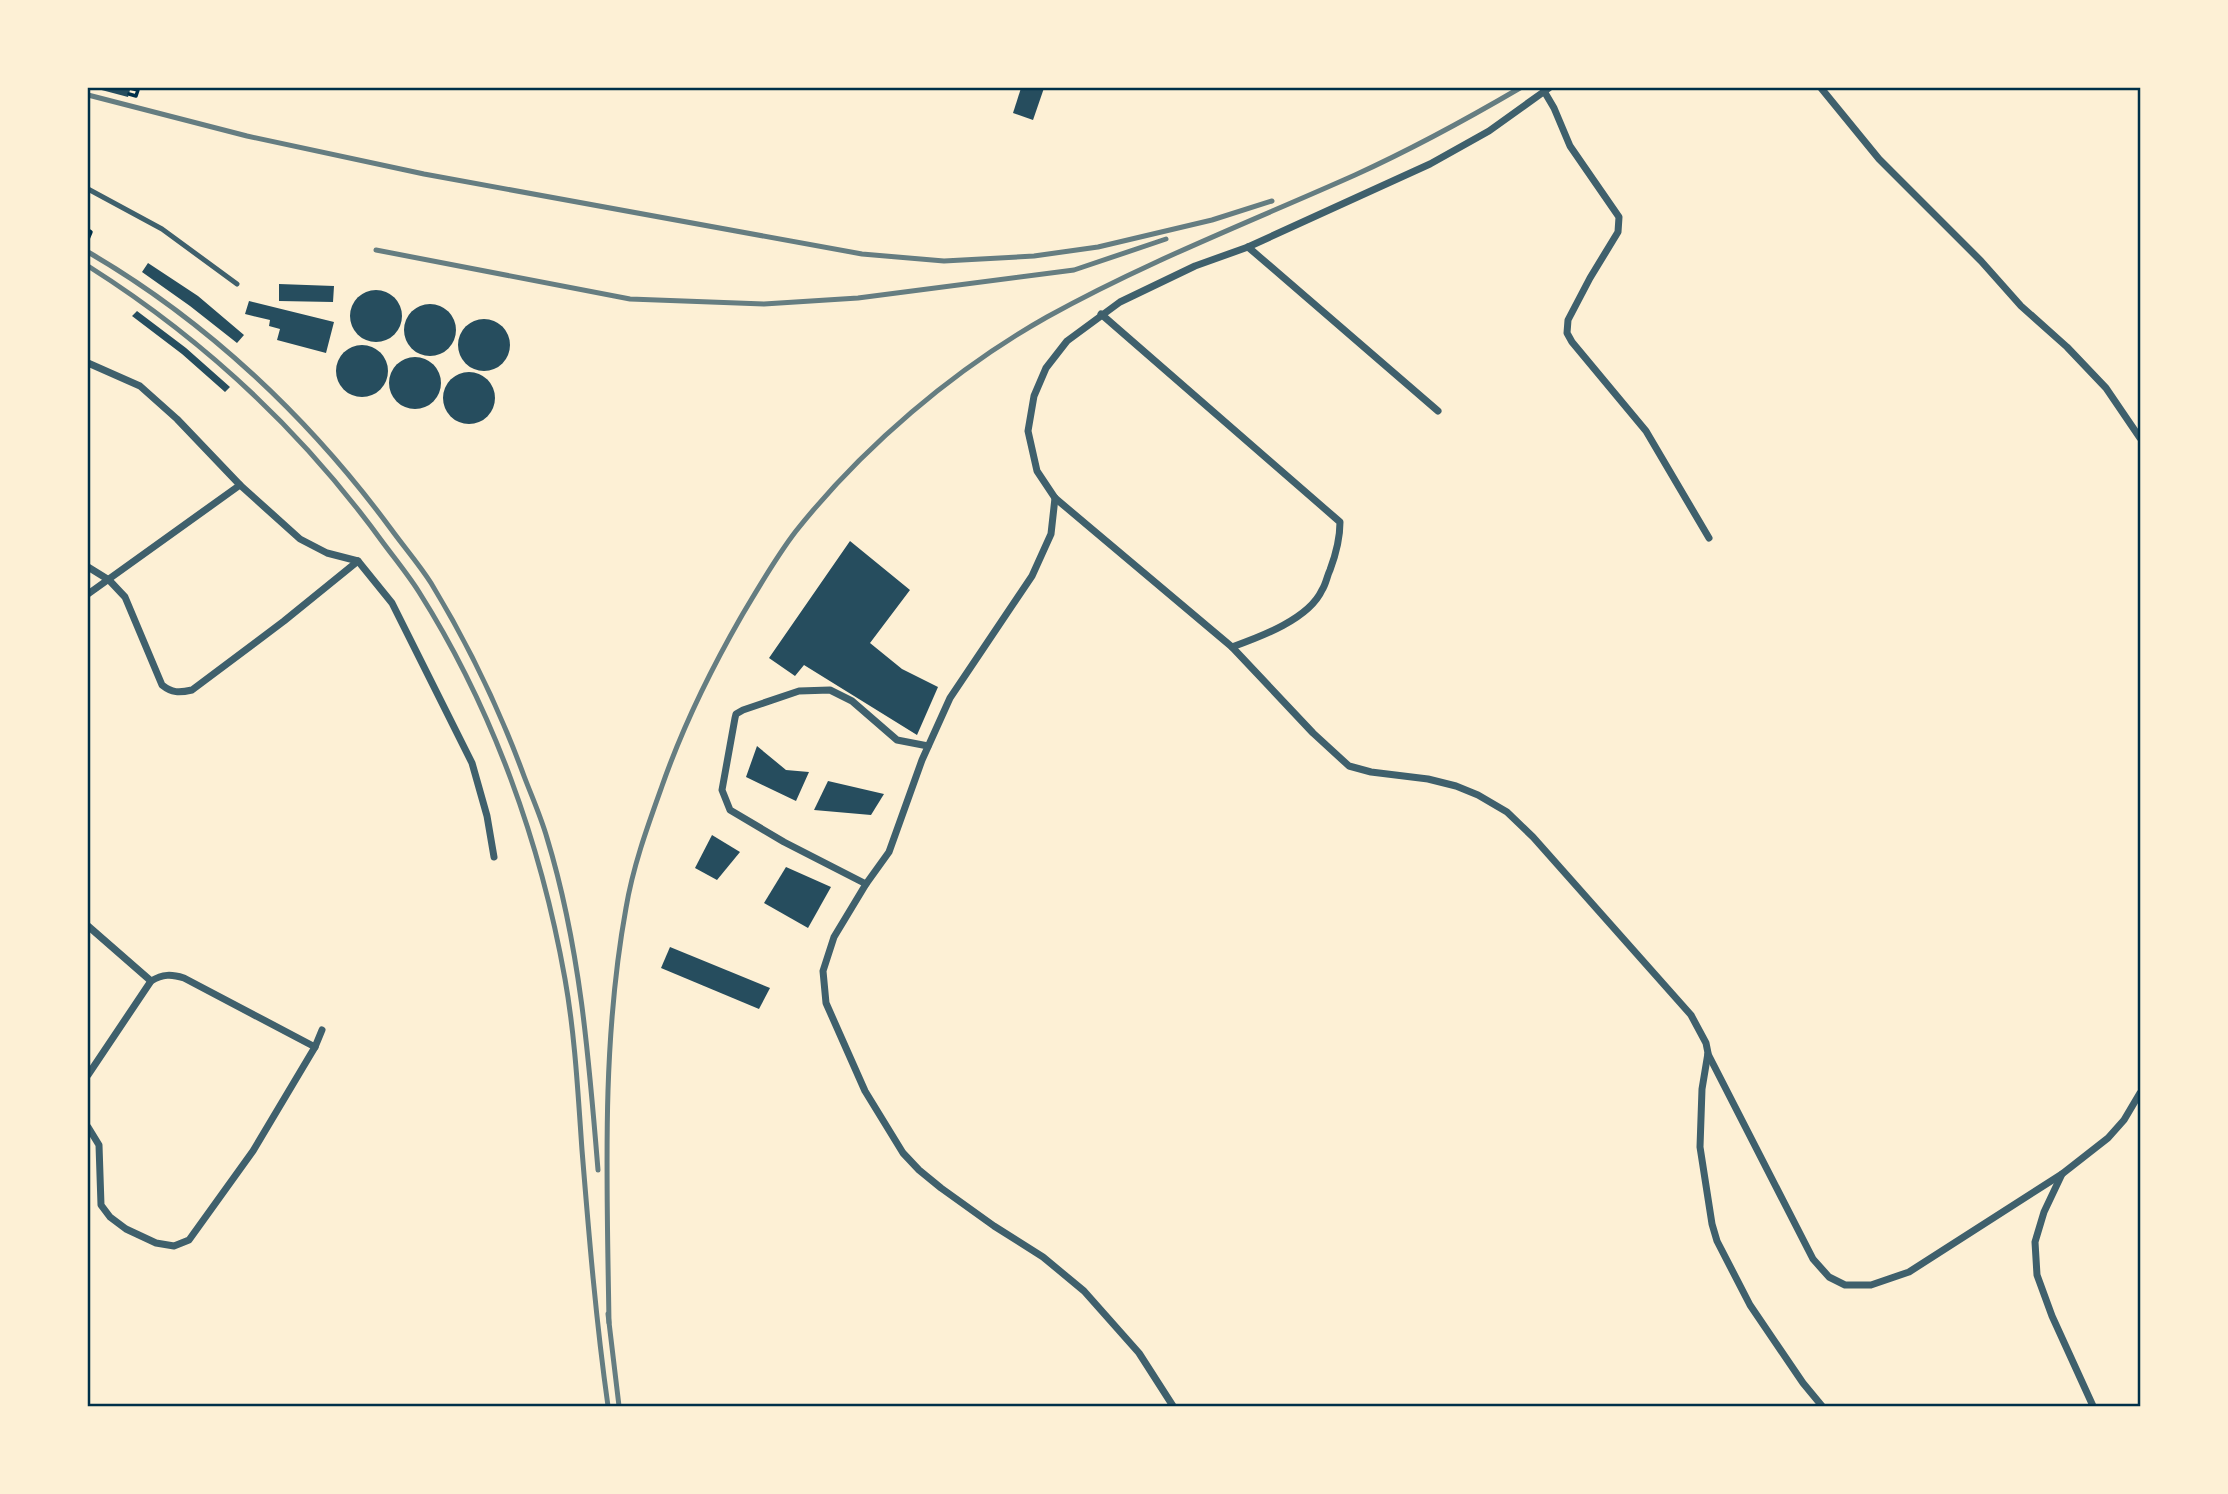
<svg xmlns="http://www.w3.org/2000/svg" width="2228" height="1494" font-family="Overpass,sans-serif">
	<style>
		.building { fill: #264d5e }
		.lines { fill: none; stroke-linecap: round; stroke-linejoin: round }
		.path { stroke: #003049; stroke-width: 3.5 }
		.service { stroke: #3f606c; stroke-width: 5 }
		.minor { stroke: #3f606c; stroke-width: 7 }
		.rail { stroke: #657d81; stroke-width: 5 }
		.neatline { fill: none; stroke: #003049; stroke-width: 2.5 }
	</style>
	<rect width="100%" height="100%" fill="#fdf0d5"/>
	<g class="building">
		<path d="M 94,88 L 121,88 L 130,90 L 128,97 Z"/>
		<path d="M 1021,88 L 1044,88 L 1033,120 L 1013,113 Z"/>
		<path d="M 148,263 L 198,296 L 244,335 L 237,343 L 190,306 L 142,272 Z"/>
		<path d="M 279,284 L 334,286 L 333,302 L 279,301 Z"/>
		<circle cx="376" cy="316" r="26"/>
		<path d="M 249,301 L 334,322 L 326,353 L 277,340 L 280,329 L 269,326 L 270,320 L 245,314 Z"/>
		<circle cx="430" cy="330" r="26"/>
		<path d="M 137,311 L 186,348 L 230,387 L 225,392 L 182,354 L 132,316 Z"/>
		<circle cx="484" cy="345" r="26"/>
		<circle cx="362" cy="371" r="26"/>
		<circle cx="415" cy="383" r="26"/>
		<circle cx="469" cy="398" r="26"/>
		<path d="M 850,541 L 910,590 L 870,643 L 902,669 L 938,687 L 917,735 L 804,665 L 795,676 L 769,658 Z"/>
		<path d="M 757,746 L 786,770 L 809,772 L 796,801 L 746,777 Z"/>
		<path d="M 828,781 L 884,794 L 871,815 L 814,810 Z"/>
		<path d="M 712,835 L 740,852 L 717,880 L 695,868 Z"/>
		<path d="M 786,867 L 831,887 L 808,928 L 764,903 Z"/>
		<path d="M 670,947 L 770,988 L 759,1009 L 661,968 Z"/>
	</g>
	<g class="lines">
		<g class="path">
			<path d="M 129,94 L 136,96 L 138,90 L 129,88"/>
			<path d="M 88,230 L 91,232 L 88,239"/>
		</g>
		<path class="service" d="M 88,189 L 162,229 L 237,284"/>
		<g class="minor">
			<path d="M 1549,88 L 1489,131 L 1430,164 L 1248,247 L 1195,266 L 1120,302 L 1067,341 L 1046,368 L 1034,396 L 1028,431 L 1037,471 L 1055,498 L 1232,647 L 1313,733 L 1349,766 L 1371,772 L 1428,779 L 1456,786 L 1478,795 L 1507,812 L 1533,837 L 1691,1015 L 1706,1043 L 1708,1053 L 1702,1089 L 1700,1147 L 1712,1224 L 1717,1241 L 1750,1305 L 1803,1383 L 1822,1406"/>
			<path d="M 1821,88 L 1879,159 L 1981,261 L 2021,306 L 2067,347 L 2106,388 L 2140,438"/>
			<path d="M 1544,91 L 1554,108 L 1570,146 L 1619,217 L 1618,232 L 1590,278 L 1568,320 L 1567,333 L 1572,342 L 1646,431 L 1709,538"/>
			<path d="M 1248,247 L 1438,411"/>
			<path d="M 1101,314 L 1340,522 C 1340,539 1336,554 1330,570 C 1327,576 1326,584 1322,590 C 1309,619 1260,637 1232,647"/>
			<path d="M 88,363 L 140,386 L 177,419 L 240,485 L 88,594"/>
			<path d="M 240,485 L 300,539 L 327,553 L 358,561 L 392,603 L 472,763 L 487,816 L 494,857"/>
			<path d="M 1055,498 L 1051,534 L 1032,576 L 950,698 L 922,760 L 889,852 L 866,884 L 834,937 L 823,971 L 826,1003 L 865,1091 L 903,1153 L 919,1170 L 941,1188 L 994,1226 L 1043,1257 L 1084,1291 L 1139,1353 L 1173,1406"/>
			<path d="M 88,567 L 109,580 L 125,597 L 162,685 C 172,693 179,693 192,690 L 284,621 L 358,561"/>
			<path d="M 866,884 L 784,842 L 730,810 L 722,790 L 735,718 L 736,714 L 743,710 L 799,691 L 830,690 L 852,701 L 897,740 L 928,746"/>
			<path d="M 88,926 L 151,981"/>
			<path d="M 1708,1054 L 1813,1259 L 1829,1277 L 1845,1285 L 1871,1285 L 1909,1272 L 2062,1174"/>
			<path d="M 88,1075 L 151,981 C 163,974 171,974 184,978 L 315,1047"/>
			<path d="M 88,1127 L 99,1145 L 101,1205 L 110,1217 L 126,1229 L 156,1243 L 174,1246 L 189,1240 L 253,1151 L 315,1047 L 322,1030"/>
			<path d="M 2093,1406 L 2052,1316 L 2037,1275 L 2035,1242 L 2044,1212 L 2062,1174 L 2108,1138 L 2124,1120 L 2140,1093"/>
		</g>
		<g class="rail">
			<path d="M 88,95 L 247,136 L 424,174 L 862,254 L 944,261 L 1034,256 L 1098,247 L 1212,220 L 1272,201"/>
			<path d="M 376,250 L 630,299 L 764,304 L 858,298 L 1074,270 L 1166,239"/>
			<path d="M 88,252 C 207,321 310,419 391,529 C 404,547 419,564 431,583 C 468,644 499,708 524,776 C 532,797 541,817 547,838 C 580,946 589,1059 598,1170"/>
			<path d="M 88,266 C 205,340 303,432 384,544 C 396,560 409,576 419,592 C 493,709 541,844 565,979 C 575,1035 578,1094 582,1150 C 589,1236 596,1321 608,1406"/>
			<path d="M 608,1314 L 619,1406"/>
			<path d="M 609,1323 C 607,1184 601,1045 626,908 C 633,866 648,825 662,786 C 683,726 710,671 741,617 C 758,588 776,557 796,531 C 863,447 953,370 1047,317 C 1146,262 1252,221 1355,175 C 1412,149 1467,119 1520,88"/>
		</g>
	</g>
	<rect width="2228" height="1494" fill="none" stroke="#fdf0d5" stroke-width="178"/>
	<rect x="89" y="89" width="2050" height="1316" class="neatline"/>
</svg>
